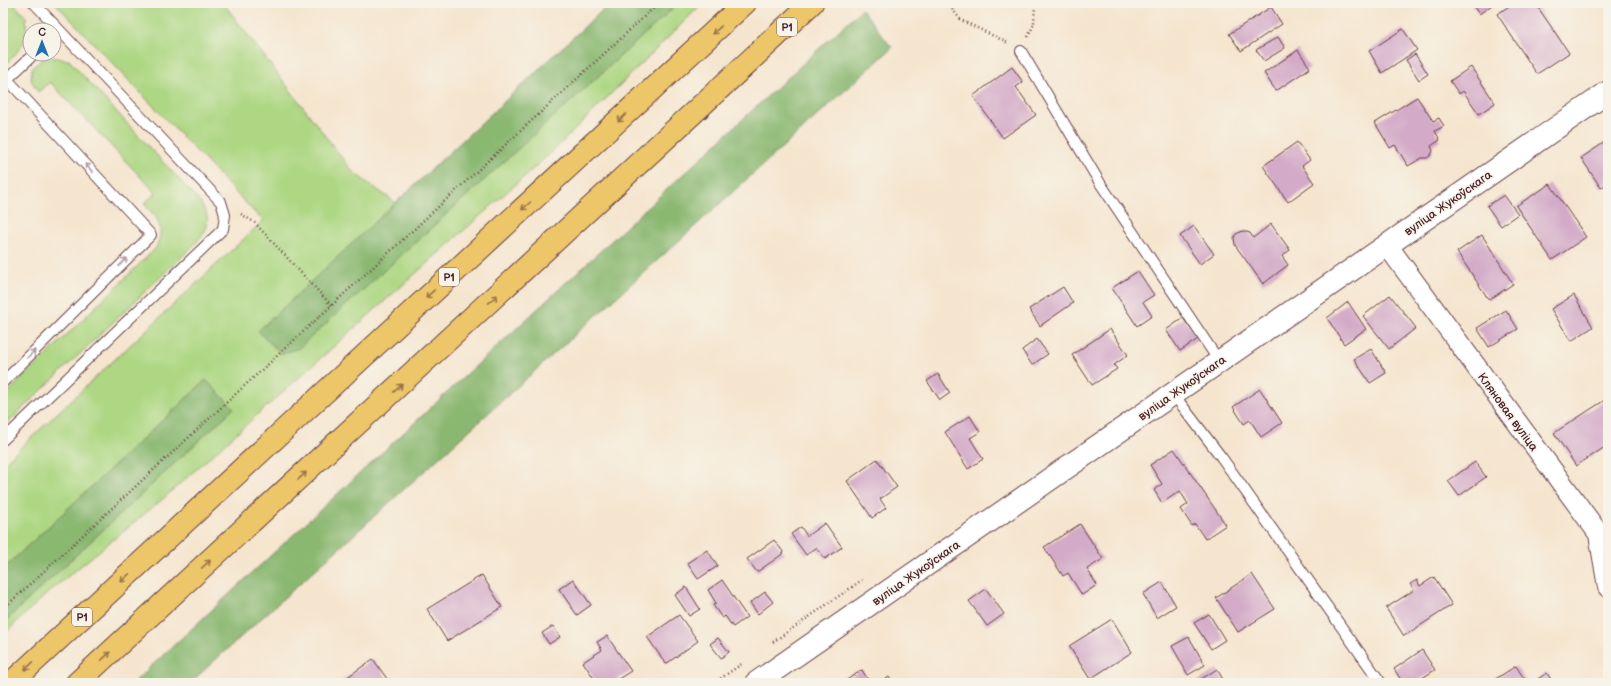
<svg xmlns="http://www.w3.org/2000/svg" width="1611" height="686" font-family="'Balsamiq Sans',sans-serif">
	<style>
		.green { fill: #add783; stroke: #7c7b57 }
		.forest { fill: #8ab871; stroke: #6a6c4e }
		.building { fill: #d3aac8 }
		.lines { fill: none; stroke-linecap: round; stroke-linejoin: round }
		.service-casing { stroke: #643d44; stroke-width: 12 }
		.minor-casing { stroke: #643d44; stroke-width: 22 }
		.tertiary-casing { stroke: #643d44; stroke-width: 24 }
		.trunk-casing { stroke: #643d44; stroke-width: 24 }
		.path { stroke: #643d44; stroke-width: 2.5; stroke-dasharray: 1 3; stroke-linecap: butt }
		.service { stroke: #fff; stroke-width: 10 }
		.minor { stroke: #fff; stroke-width: 20 }
		.tertiary { stroke: #fff; stroke-width: 22 }
		.trunk { stroke: #ecc669; stroke-width: 22 }
		.oneway { stroke: #9b724a }
		.oneway2 { stroke: #ae9aa0 }
		.labels { text-anchor: middle; stroke-width: 3; stroke-linejoin: round; paint-order: stroke }
		.shield { fill: #f7f3e8; stroke: #7e5f64; stroke-width: 1 }
		.shield-label { font-size: 11px; font-weight: bold; fill: #4a1f2b }
		.street-label { font-size: 12px; fill: #4a1f2b; stroke: #f7f3e8 }
	</style>
	<rect width="100%" height="100%" fill="#f7f3e8"/>
	<filter id="ink" filterUnits="userSpaceOnUse"><feTurbulence type="fractalNoise" baseFrequency=".025" numOctaves="2"/><feDisplacementMap in="SourceGraphic" scale="8" xChannelSelector="R" yChannelSelector="G"/><feConvolveMatrix kernelMatrix="1 2 1 2 8 2 1 2 1" color-interpolation-filters="sRGB"/></filter>
	<filter id="wash" filterUnits="userSpaceOnUse"><feTurbulence type="fractalNoise" baseFrequency=".012" numOctaves="4" result="noise"/><feDisplacementMap in="SourceGraphic" scale="16" xChannelSelector="R" yChannelSelector="G"/><feGaussianBlur stdDeviation="0.9" result="paint"/><feColorMatrix in="noise" values="0 0 0 0 0 0 0 0 0 0 0 0 0 0 0 0 0 1.4 0 .05"/><feComposite in="paint" operator="in"/></filter>
	<g filter="url(#wash)">
		<rect width="100%" height="100%" fill="#f5e5cf"/>
		<g class="green">
			<path d="M 3,3 L 13,3 L 26,17 C 28,43 22,47 5,65 L 3,63 Z"/>
			<path d="M 55,3 L 223,3 L 354,173 L 396,203 L 258,331 L 282,354 L 679,3 L 703,3 L 554,150 L 164,498 L 50,591 L 3,635 L 3,623 L 234,408 L 206,380 L 3,569 L 3,464 L 263,221 Z"/>
			<path d="M 50,57 L 69,60 L 75,67 L 200,202 C 214,224 207,230 192,247 L 3,427 L 3,397 L 156,248 C 165,227 159,219 144,204 L 156,193 L 50,82 L 38,92 L 31,80 L 32,68 L 40,61 Z"/>
		</g>
		<g class="forest">
			<path d="M 610,3 L 679,3 L 299,348 L 282,354 L 258,331 Z"/>
			<path d="M 862,9 L 892,48 L 190,683 L 133,683 Z"/>
			<path d="M 206,380 L 234,408 L 3,623 L 3,569 Z"/>
		</g>
		<g id="blocks">
			<g class="building">
				<path d="M 1471,3 L 1495,3 L 1479,14 Z"/>
				<path d="M 1514,3 L 1535,3 L 1569,53 L 1537,74 L 1497,14 Z"/>
				<path d="M 1271,7 L 1282,24 L 1241,51 L 1229,34 Z"/>
				<path d="M 1403,29 L 1417,50 L 1382,73 L 1369,51 Z"/>
				<path d="M 1278,37 L 1285,48 L 1264,61 L 1256,50 Z"/>
				<path d="M 1298,50 L 1310,68 L 1276,91 L 1264,73 Z"/>
				<path d="M 1415,54 L 1428,74 L 1419,80 L 1406,60 Z"/>
				<path d="M 1012,67 L 1023,82 L 1016,87 L 1036,115 L 1003,138 L 973,96 Z"/>
				<path d="M 1471,67 L 1495,103 L 1479,114 L 1463,91 L 1459,94 L 1450,81 Z"/>
				<path d="M 1417,97 L 1433,121 L 1439,118 L 1444,126 L 1435,131 L 1440,140 L 1431,146 L 1433,151 L 1431,155 L 1427,158 L 1422,158 L 1408,166 L 1395,145 L 1390,148 L 1375,123 Z"/>
				<path d="M 1608,140 L 1608,183 L 1601,188 L 1581,158 Z"/>
				<path d="M 1297,142 L 1310,160 L 1302,166 L 1314,183 L 1288,202 L 1263,166 Z"/>
				<path d="M 1550,184 L 1586,237 L 1552,260 L 1516,206 Z"/>
				<path d="M 1504,195 L 1518,214 L 1501,226 L 1487,206 Z"/>
				<path d="M 1271,224 L 1290,250 L 1282,256 L 1288,265 L 1263,284 L 1235,245 L 1234,238 L 1236,234 L 1243,231 L 1250,233 L 1253,238 Z"/>
				<path d="M 1194,226 L 1214,254 L 1200,264 L 1180,236 Z"/>
				<path d="M 1482,235 L 1513,284 L 1489,300 L 1457,252 Z"/>
				<path d="M 1138,271 L 1154,295 L 1143,302 L 1152,316 L 1137,326 L 1112,288 Z"/>
				<path d="M 1063,287 L 1073,303 L 1040,326 L 1029,309 Z"/>
				<path d="M 1390,295 L 1416,328 L 1389,349 L 1363,316 Z"/>
				<path d="M 1574,295 L 1593,327 L 1571,341 L 1551,309 Z"/>
				<path d="M 1348,302 L 1366,329 L 1344,344 L 1327,318 Z"/>
				<path d="M 1506,310 L 1518,329 L 1489,347 L 1477,328 Z"/>
				<path d="M 1183,318 L 1198,339 L 1180,351 L 1166,330 Z"/>
				<path d="M 1110,329 L 1128,355 L 1114,365 L 1117,369 L 1092,385 L 1072,355 Z"/>
				<path d="M 1037,339 L 1048,354 L 1032,365 L 1022,350 Z"/>
				<path d="M 1371,349 L 1386,373 L 1370,383 L 1354,359 Z"/>
				<path d="M 938,374 L 950,393 L 940,400 L 927,381 Z"/>
				<path d="M 1260,389 L 1282,423 L 1261,437 L 1250,420 L 1244,424 L 1233,407 Z"/>
				<path d="M 1608,398 L 1608,445 L 1576,466 L 1554,433 Z"/>
				<path d="M 970,416 L 980,432 L 970,438 L 983,459 L 968,469 L 945,432 Z"/>
				<path d="M 1174,449 L 1226,525 L 1205,539 L 1195,524 L 1192,526 L 1181,509 L 1188,504 L 1180,491 L 1162,503 L 1154,490 L 1162,484 L 1150,465 Z"/>
				<path d="M 877,459 L 897,487 L 880,499 L 886,508 L 872,518 L 847,481 Z"/>
				<path d="M 1475,462 L 1486,477 L 1459,496 L 1448,481 Z"/>
				<path d="M 825,523 L 842,547 L 825,559 L 816,548 L 806,555 L 791,534 L 801,527 L 807,536 Z"/>
				<path d="M 1080,524 L 1103,559 L 1087,569 L 1097,585 L 1082,595 L 1068,573 L 1063,576 L 1044,547 Z"/>
				<path d="M 774,540 L 784,553 L 757,572 L 747,559 Z"/>
				<path d="M 707,550 L 718,566 L 698,579 L 687,563 Z"/>
				<path d="M 1252,574 L 1275,609 L 1238,632 L 1216,598 Z"/>
				<path d="M 482,575 L 502,607 L 447,641 L 427,609 Z"/>
				<path d="M 1434,577 L 1452,605 L 1404,636 L 1386,608 L 1414,590 L 1410,584 L 1417,580 L 1420,586 Z"/>
				<path d="M 573,579 L 591,605 L 577,615 L 559,589 Z"/>
				<path d="M 722,580 L 747,617 L 733,627 L 725,616 L 722,618 L 713,605 L 716,603 L 708,590 Z"/>
				<path d="M 1162,582 L 1176,606 L 1157,618 L 1143,594 Z"/>
				<path d="M 686,587 L 700,609 L 689,616 L 675,595 Z"/>
				<path d="M 986,589 L 1004,614 L 987,626 L 969,601 Z"/>
				<path d="M 765,592 L 773,602 L 758,614 L 750,603 Z"/>
				<path d="M 1209,614 L 1225,640 L 1211,649 L 1194,623 Z"/>
				<path d="M 679,615 L 698,641 L 666,664 L 647,637 Z"/>
				<path d="M 1112,619 L 1132,652 L 1090,679 L 1069,646 Z"/>
				<path d="M 553,626 L 560,637 L 549,644 L 542,633 Z"/>
				<path d="M 607,636 L 631,671 L 612,683 L 597,683 L 583,662 L 602,650 L 597,642 Z"/>
				<path d="M 1189,637 L 1205,665 L 1188,675 L 1172,646 Z"/>
				<path d="M 718,638 L 729,652 L 721,658 L 710,644 Z"/>
				<path d="M 1422,650 L 1435,670 L 1414,683 L 1403,683 L 1394,669 Z"/>
				<path d="M 373,659 L 390,683 L 339,683 Z"/>
				<path d="M 1516,666 L 1527,683 L 1489,683 Z"/>
				<path d="M 1217,669 L 1225,683 L 1195,683 Z"/>
				<path d="M 862,670 L 870,683 L 842,683 Z"/>
				<path d="M 1547,673 L 1553,683 L 1531,683 Z"/>
				<path d="M 889,677 L 893,683 L 880,683 Z"/>
			</g>
		</g>
	</g>
	<g filter="url(#ink)">
		<use href="#blocks" fill-opacity="0" stroke="#643d44" stroke-width="1"/>
		<g class="lines">
			<g class="service-casing">
				<g id="service">
					<path d="M 1021,51 L 1100,183 L 1219,361"/>
					<path d="M 3,83 L 34,54"/>
					<path d="M 3,382 L 151,235 L 7,79"/>
					<path d="M 1174,395 L 1222,458 L 1381,683"/>
					<path d="M 3,440 L 223,229 L 225,215 L 221,202 L 34,3"/>
				</g>
			</g>
			<g class="minor-casing">
				<path id="minor" d="M 1387,245 L 1599,534 L 1608,587"/>
			</g>
			<g class="tertiary-casing">
				<path id="tertiary" d="M 756,683 L 1608,92"/>
			</g>
			<g class="trunk-casing">
				<g id="trunk">
					<path d="M 11,683 L 745,3"/>
					<path d="M 77,683 L 812,3"/>
				</g>
			</g>
			<g class="path">
				<path d="M 947,3 L 961,20 L 1008,43"/>
				<path d="M 1028,37 L 1034,24 L 1035,3"/>
				<path d="M 241,214 L 254,222 L 332,306"/>
				<path d="M 3,609 L 659,3"/>
				<path d="M 773,642 L 862,580"/>
				<path d="M 714,683 L 743,663"/>
			</g>
			<use href="#service" class="service"/>
			<use href="#minor" class="minor"/>
			<use href="#tertiary" class="tertiary"/>
			<use href="#trunk" class="trunk"/>
		</g>
		<defs><path id="oneway-shaft" d="M-6 0H5M1.5-3L5.5 0L1.5 3" fill="none" stroke-width="1.6" stroke-linecap="round" stroke-linejoin="round"/></defs>
		<g class="oneway">
			<use href="#oneway-shaft" transform="translate(717 30) rotate(137)"/>
			<use href="#oneway-shaft" transform="translate(622 118) rotate(137)"/>
			<use href="#oneway-shaft" transform="translate(526 206) rotate(138)"/>
			<use href="#oneway-shaft" transform="translate(430 294) rotate(137)"/>
			<use href="#oneway-shaft" transform="translate(493 299) rotate(-43)"/>
			<use href="#oneway-shaft" transform="translate(398 388) rotate(-43)"/>
			<use href="#oneway-shaft" transform="translate(302 476) rotate(-43)"/>
			<use href="#oneway-shaft" transform="translate(206 564) rotate(-43)"/>
			<use href="#oneway-shaft" transform="translate(125 578) rotate(137)"/>
			<use href="#oneway-shaft" transform="translate(106 656) rotate(-43)"/>
			<use href="#oneway-shaft" transform="translate(29 666) rotate(137)"/>
		</g>
		<g class="oneway2">
			<use href="#oneway-shaft" transform="translate(89 168) rotate(-133)"/>
			<use href="#oneway-shaft" transform="translate(123 262) rotate(-45)"/>
			<use href="#oneway-shaft" transform="translate(31 354) rotate(-45)"/>
		</g>
	</g>
	<g class="labels">
		<g class="shield">
			<rect x="777" y="18" width="20" height="18" rx="3"/>
			<rect x="439" y="268" width="20" height="18" rx="3"/>
			<rect x="72" y="608" width="20" height="18" rx="3"/>
		</g>
		<g class="shield-label">
			<text x="787" y="31">Р1</text>
			<text x="449" y="281">Р1</text>
			<text x="82" y="621">Р1</text>
		</g>
		<g class="street-label">
			<text transform="translate(1448 203) rotate(-35)" y="4">вуліца Жукоўскага</text>
			<text transform="translate(1182 388) rotate(-35)" y="4">вуліца Жукоўскага</text>
			<text transform="translate(1508 412) rotate(54)" y="4">Кляновая вуліца</text>
			<text transform="translate(916 573) rotate(-35)" y="4">вуліца Жукоўскага</text>
		</g>
	</g>
	<rect width="1611" height="686" fill="none" stroke="#f7f3e8" stroke-width="16"/>
	<g transform="translate(42 42)"><circle r="19" fill="#f7f3e8" stroke="#b29e9c"/>
	<path d="M0-3L7 15L0 10L-7 15Z" fill="#1f6fb2"/>
	<text y="-6" font-size="11" font-weight="bold" text-anchor="middle" fill="#4a1f2b">С</text>
	</g>
</svg>
